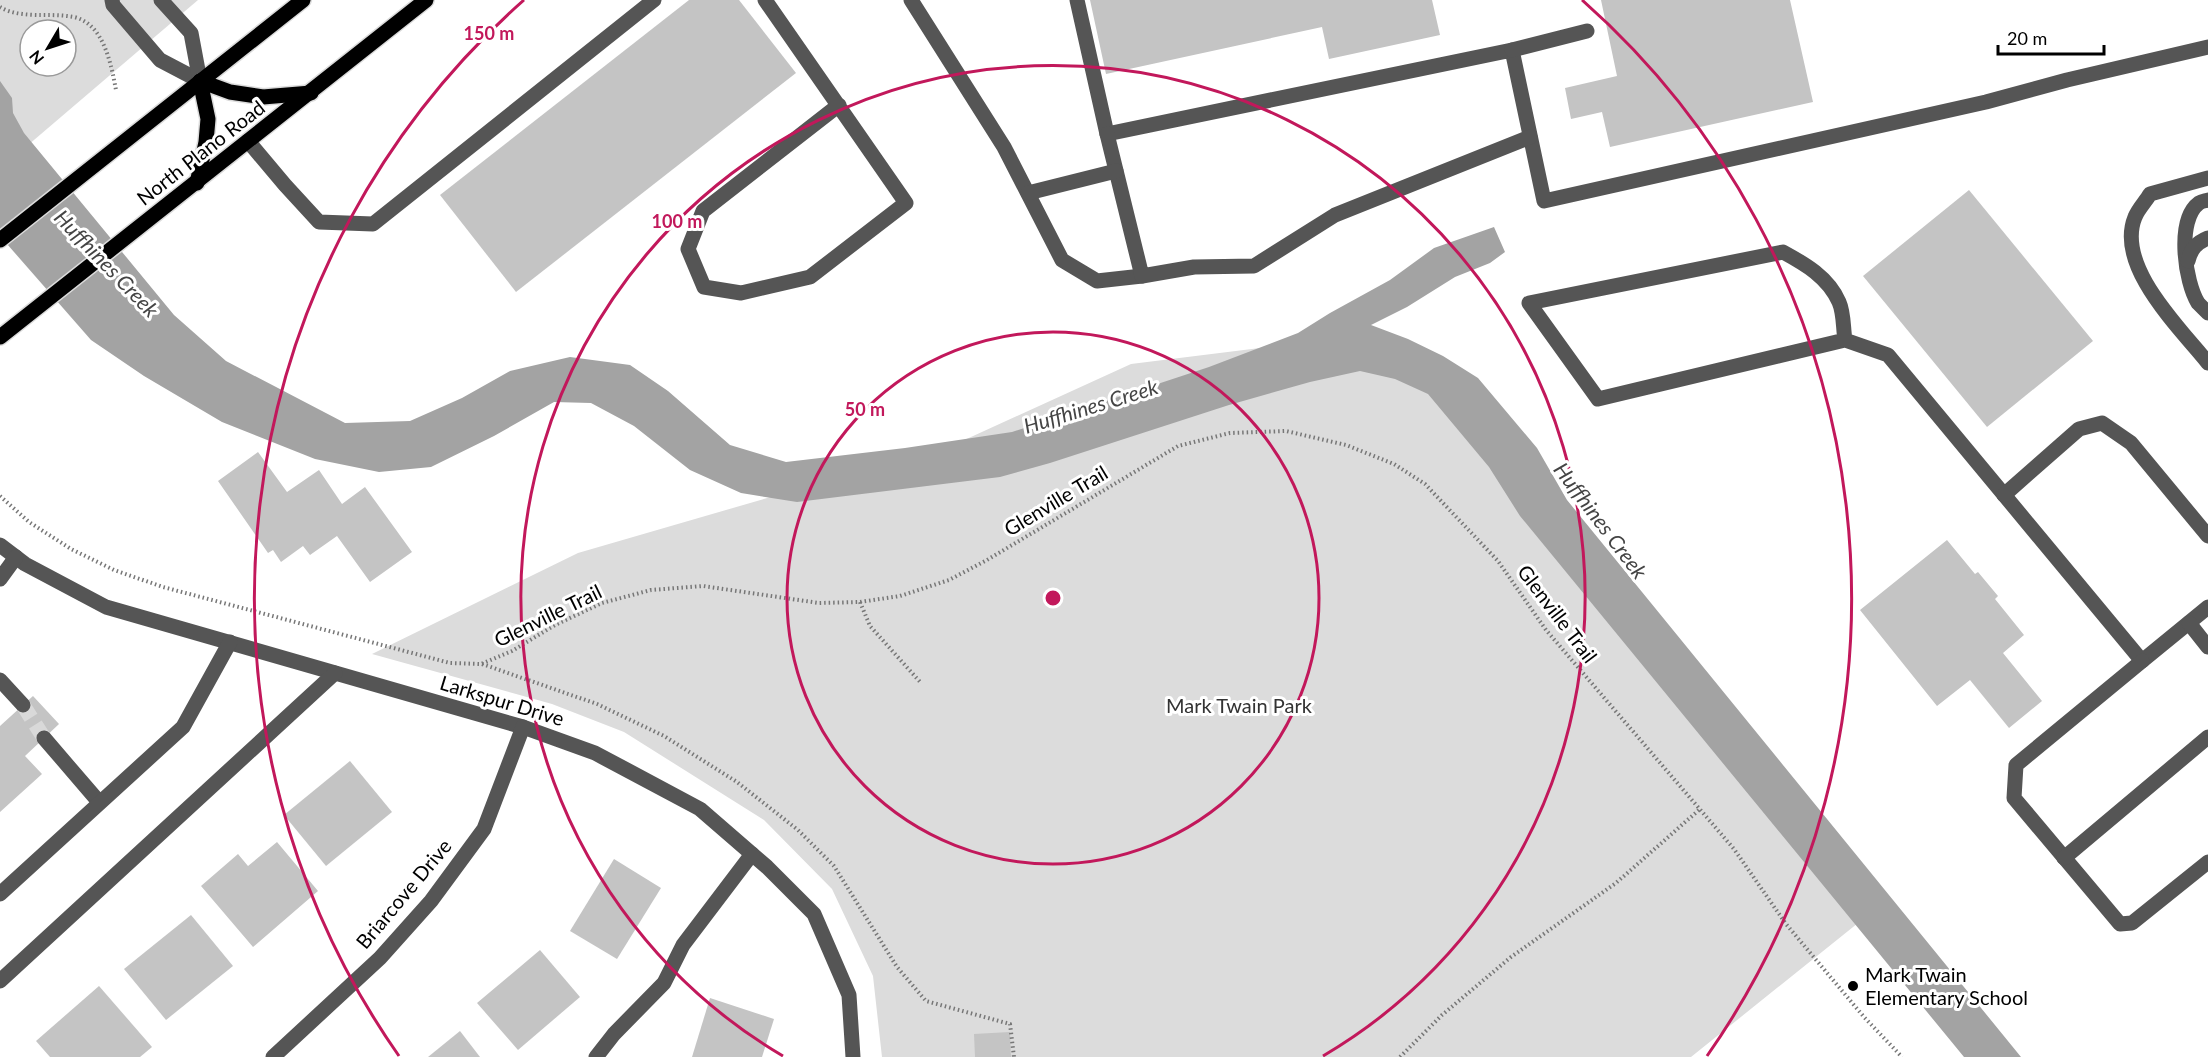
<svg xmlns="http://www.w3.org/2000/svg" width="2208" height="1057" font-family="Lato,sans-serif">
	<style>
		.green { fill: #dcdcdc; fill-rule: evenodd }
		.water { fill: #a3a3a3 }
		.building { fill: #c4c4c4 }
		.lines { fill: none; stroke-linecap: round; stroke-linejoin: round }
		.minor-tunnel { stroke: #d9d9d9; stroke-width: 15; stroke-dasharray: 15 8; stroke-linecap: butt }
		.major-casing { stroke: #dbdbdb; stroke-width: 18 }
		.path { stroke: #777; stroke-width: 4; stroke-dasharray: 1.5 3; stroke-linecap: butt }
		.minor { stroke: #555; stroke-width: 15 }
		.major { stroke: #000; stroke-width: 15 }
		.ring { fill: none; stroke: #c2185b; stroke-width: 3 }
		.poi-dot { fill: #000; stroke: #fff; stroke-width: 2 }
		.labels { text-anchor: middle; stroke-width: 6; stroke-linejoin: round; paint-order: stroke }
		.street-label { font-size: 20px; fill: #000; stroke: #fff }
		.park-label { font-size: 20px; fill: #333; stroke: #fff }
		.poi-label { font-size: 20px; fill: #000; stroke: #fff; text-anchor: start }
		.water-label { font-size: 21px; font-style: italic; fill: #444; stroke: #fff }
		.centre { fill: #c2185b; stroke: #fff; stroke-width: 3 }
		.ring-label { font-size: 18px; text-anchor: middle; font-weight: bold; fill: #c2185b; stroke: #fff; stroke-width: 6; stroke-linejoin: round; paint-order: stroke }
	</style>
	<rect width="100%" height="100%" fill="#fff"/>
	<g class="green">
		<path d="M 0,0 L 198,0 L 0,169 ZM 30,30 L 66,30 L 66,66 L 30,66 Z"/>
		<path d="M 1389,332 L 1868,915 L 1691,1057 L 882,1057 L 873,976 L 832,889 L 764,820 L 624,732 L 552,704 L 372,654 L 578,553 L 960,442 L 1131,364 Z"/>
	</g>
	<path class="water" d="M 0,81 L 12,98 L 13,113 L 24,133 L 174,315 L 226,361 L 345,423 L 410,421 L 462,398 L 510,371 L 570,357 L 630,365 L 668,391 L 730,445 L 786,462 L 905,448 L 1012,432 L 1209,367 L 1298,333 L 1330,313 L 1390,280 L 1434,248 L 1494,227 L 1505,252 L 1490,263 L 1455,277 L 1407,307 L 1371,325 L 1408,339 L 1443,356 L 1478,378 L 1537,448 L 1567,500 L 2021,1057 L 1964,1057 L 1520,516 L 1489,467 L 1428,394 L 1395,379 L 1360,371 L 1310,382 L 1229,405 L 1050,463 L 1000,477 L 797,502 L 741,493 L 690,470 L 634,426 L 591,403 L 554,402 L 494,436 L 431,467 L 379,472 L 315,459 L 222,422 L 144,376 L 91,340 L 0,236 Z"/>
	<g class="building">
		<path d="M 689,0 L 739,0 L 796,73 L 516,292 L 440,195 Z"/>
		<path d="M 1090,0 L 1432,0 L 1440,35 L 1329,59 L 1322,27 L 1106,74 Z"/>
		<path d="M 1601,0 L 1790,0 L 1813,102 L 1610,147 L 1602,112 L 1571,119 L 1565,88 L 1617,76 Z"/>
		<path d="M 1969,190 L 2093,341 L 1987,427 L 1863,276 Z"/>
		<path d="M 258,452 L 287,492 L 319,470 L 342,504 L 365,487 L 412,552 L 370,582 L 337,536 L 310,555 L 303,546 L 281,562 L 273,550 L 268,553 L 218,481 Z"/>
		<path d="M 1947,540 L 1975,574 L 1978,572 L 1998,596 L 1995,599 L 2024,635 L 2003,653 L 2042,701 L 2009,728 L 1970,680 L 1937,706 L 1860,610 Z"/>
		<path d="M 33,696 L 59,724 L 25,756 L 42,774 L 0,812 L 0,726 Z"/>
		<path d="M 350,761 L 392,812 L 326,866 L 284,815 Z"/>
		<path d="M 277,842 L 318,891 L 253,947 L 201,886 L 238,854 L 248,866 Z"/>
		<path d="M 614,859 L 661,888 L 617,959 L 570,931 Z"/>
		<path d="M 191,915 L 233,966 L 166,1020 L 124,969 Z"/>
		<path d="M 540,950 L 580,997 L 518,1050 L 477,1003 Z"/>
		<path d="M 99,986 L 152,1047 L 140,1057 L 50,1057 L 36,1041 Z"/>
		<path d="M 710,998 L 774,1019 L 762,1057 L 692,1057 Z"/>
		<path d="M 460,1031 L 480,1057 L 428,1057 Z"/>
		<path d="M 1010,1032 L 1011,1057 L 975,1057 L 974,1034 Z"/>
	</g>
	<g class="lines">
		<path class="minor-tunnel" d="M 23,705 L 44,738"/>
		<g class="major-casing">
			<g id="major">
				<path d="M 200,81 L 230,92 L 263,97 L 311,93"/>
				<path d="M 197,183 L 206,142 L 208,119 L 200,81"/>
				<path d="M 0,240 L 303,0"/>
				<path d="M 0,337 L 426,0"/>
			</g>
		</g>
		<g class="path">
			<path d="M 0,7 C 11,14 28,15 41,15 C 52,15 63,15 74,17 C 104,24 111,64 116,90"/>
			<path d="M 0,496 L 29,522 L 71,549 L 114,570 L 163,587 L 450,663 L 481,664 L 512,651 L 555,625 L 602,603 L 651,590 L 703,586 L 819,603 L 860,602 L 900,596 L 949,580 L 987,560 L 1178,446 L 1230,433 L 1286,431 L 1346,445 L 1394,464 L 1425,484 L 1498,561 L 1546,630 L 1734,849 L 1786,924 L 1864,1017 L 1902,1057"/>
			<path d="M 860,602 L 870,626 L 921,683"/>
			<path d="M 482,664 L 597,704 L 664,736 L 737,782 L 798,830 L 834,866 L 897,967 L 926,1001 L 1010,1024 L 1014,1057"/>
			<path d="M 1400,1057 L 1442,1015 L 1511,957 L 1616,883 L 1700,809"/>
		</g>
		<g class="minor">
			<path d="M 112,0 L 113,5 L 160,60 L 200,81"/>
			<path d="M 161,0 L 191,33 L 200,81"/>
			<path d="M 765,0 L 906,203 L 810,277 L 741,293 L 704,287 L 688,249 L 703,211 L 839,105"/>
			<path d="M 911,0 L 1004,147 L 1062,260 L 1097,281 L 1142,276"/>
			<path d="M 1077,0 L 1107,134 L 1512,50 L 1544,201 L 1986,102 L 2067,80 L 2208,47"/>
			<path d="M 1512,50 L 1587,31"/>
			<path d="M 1107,134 L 1142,276 L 1194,267 L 1254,266 L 1335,215 L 1530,137"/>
			<path d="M 248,141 L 285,185 L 319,222 L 373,224 L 654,0"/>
			<path d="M 2208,178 L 2150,194 C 2146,201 2138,209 2135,217 C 2115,266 2180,328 2208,363"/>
			<path d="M 1028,193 L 1116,171"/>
			<path d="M 2208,200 C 2205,201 2202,201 2199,203 C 2176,220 2185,282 2198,303 C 2201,306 2205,310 2208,313"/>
			<path d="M 2188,261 C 2191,249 2196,243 2208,238"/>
			<path d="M 1845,340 C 1843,328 1844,313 1839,302 C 1828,277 1805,264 1783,252 L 1529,303 L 1598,399 L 1845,340 L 1888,355 L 2142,661 L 2208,607"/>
			<path d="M 2004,495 L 2079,429 L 2102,423 L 2131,443 L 2208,536"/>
			<path d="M 0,545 L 25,564 L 106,607 L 523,727 L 595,753 L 700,809 L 767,867 L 814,914 L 849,995 L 853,1057"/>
			<path d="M 0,579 L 16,557"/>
			<path d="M 2189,623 L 2208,647"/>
			<path d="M 2142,661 L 2016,765 L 2014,798 L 2120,924 L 2132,923 L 2208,862"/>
			<path d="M 0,680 L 23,705"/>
			<path d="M 44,738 L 99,802"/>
			<path d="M 2064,858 L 2208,737"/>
			<path d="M 0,894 L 183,727 L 230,642"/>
			<path d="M 0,981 L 335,673"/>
			<path d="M 273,1057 L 380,958 L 431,901 L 484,829 L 523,727"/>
			<path d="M 596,1057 L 614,1034 L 664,983 L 683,945 L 752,854"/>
		</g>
		<use href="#major" class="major"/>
	</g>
	<g class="ring">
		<circle cx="1053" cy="598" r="266"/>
		<path d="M783 1056A532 532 0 1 1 1323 1056"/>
		<path d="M399 1056A798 798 0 0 1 524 0M1582 0A798 798 0 0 1 1707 1056"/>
	</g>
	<circle class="poi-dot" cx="1853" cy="986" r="6"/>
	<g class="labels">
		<g class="street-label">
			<text transform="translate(201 153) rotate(-38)" y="7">North Plano Road</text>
			<text transform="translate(1056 501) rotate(-31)" y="7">Glenville Trail</text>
			<text transform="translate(1557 614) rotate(53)" y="7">Glenville Trail</text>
			<text transform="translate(548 616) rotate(-26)" y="7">Glenville Trail</text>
			<text transform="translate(502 701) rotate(17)" y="7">Larkspur Drive</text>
			<text transform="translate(404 894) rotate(-50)" y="7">Briarcove Drive</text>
		</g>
		<g class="park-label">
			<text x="1239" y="713">Mark Twain Park</text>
		</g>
		<g class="poi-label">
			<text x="1865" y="982">Mark Twain<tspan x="1865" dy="23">Elementary School</tspan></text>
		</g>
		<g class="water-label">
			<text transform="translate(106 264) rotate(46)" y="7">Huffhines Creek</text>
			<text transform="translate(1091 407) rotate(-17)" y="7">Huffhines Creek</text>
			<text transform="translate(1600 521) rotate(53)" y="7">Huffhines Creek</text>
		</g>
	</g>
	<circle cx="1053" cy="598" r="9" class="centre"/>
	<g class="ring-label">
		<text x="489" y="40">150 m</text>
		<text x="677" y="228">100 m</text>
		<text x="865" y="416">50 m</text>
	</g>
	<g transform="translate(48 48) rotate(231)"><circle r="28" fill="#ffffff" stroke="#999999" stroke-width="1.5"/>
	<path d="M0-4.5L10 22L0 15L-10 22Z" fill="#000000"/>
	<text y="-9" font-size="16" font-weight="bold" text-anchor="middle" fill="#000000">N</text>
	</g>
	<path d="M1998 45v9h106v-9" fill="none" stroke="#000000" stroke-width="3"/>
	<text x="2007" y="45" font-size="18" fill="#000000" stroke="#ffffff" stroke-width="4.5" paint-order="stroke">20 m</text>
</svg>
